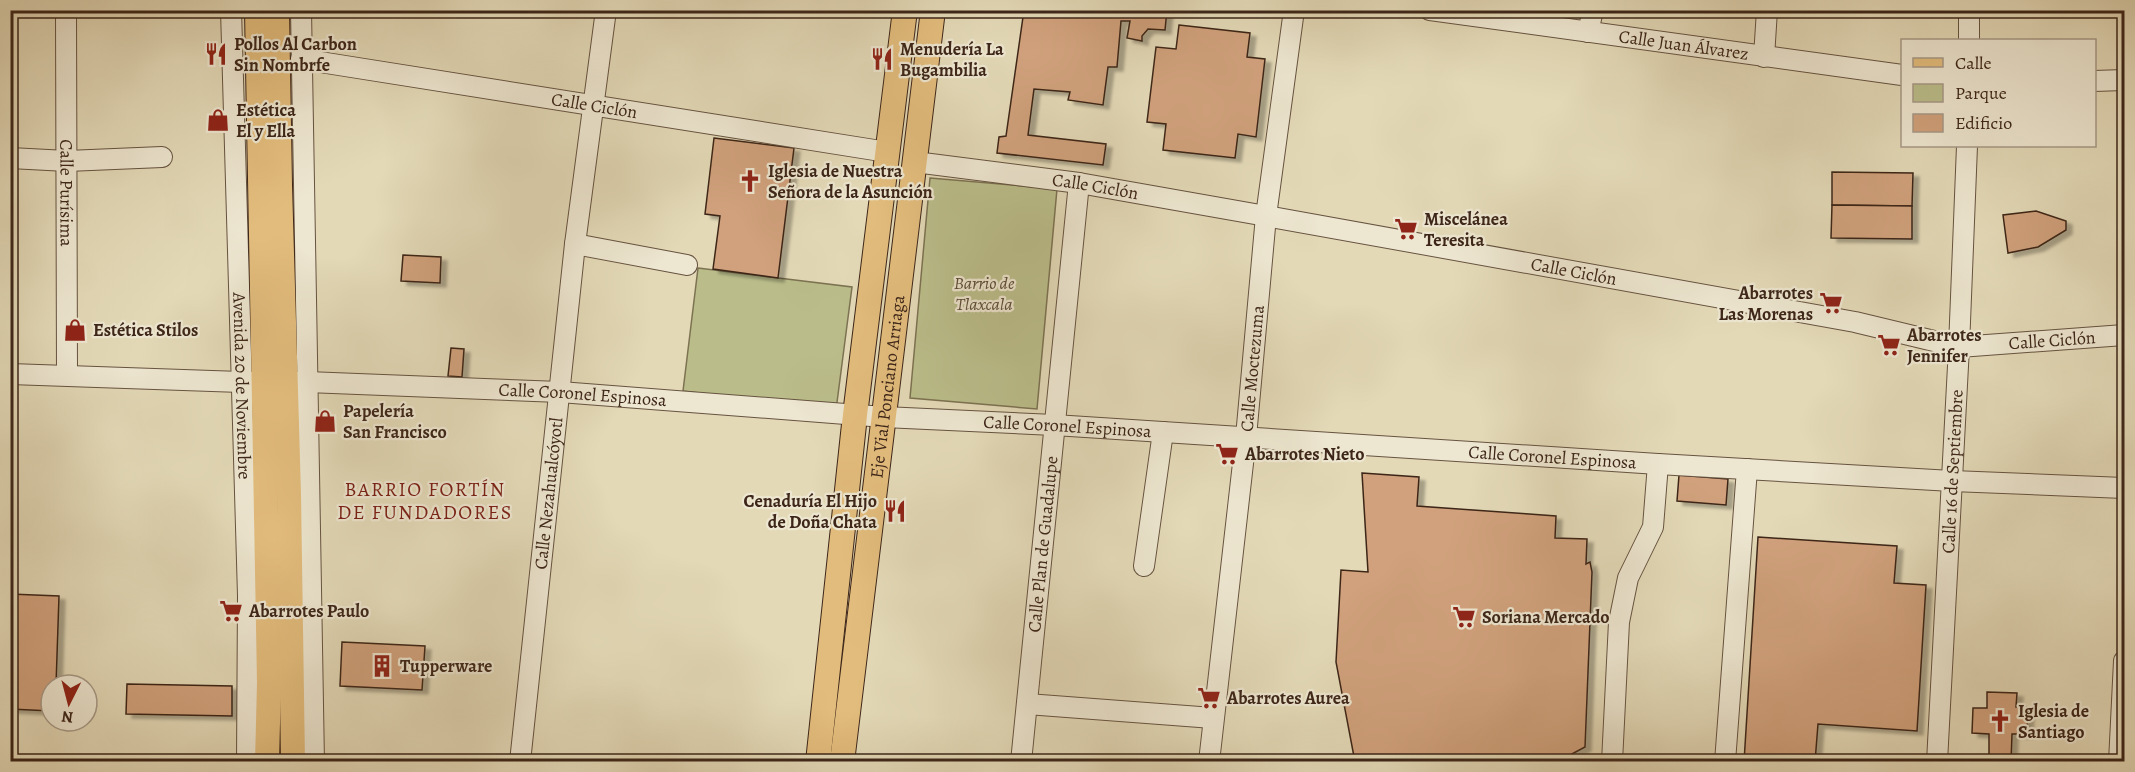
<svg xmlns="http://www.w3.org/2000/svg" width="2135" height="772" font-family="Alegreya,serif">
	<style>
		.green { fill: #babd8a; stroke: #7c7252; stroke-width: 1.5 }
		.building { fill: #d0a17b; stroke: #3d2619; stroke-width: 1.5; filter: url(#shadow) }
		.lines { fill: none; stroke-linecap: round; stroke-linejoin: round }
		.minor-casing { stroke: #665340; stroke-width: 22 }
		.major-casing { stroke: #3d2619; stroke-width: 26 }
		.minor { stroke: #ede6d0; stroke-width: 20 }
		.major { stroke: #e2bc7c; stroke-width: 24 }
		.labels { text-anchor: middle; stroke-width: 4.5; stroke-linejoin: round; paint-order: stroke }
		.poi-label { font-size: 18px; font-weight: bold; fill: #3d2619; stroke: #ede6d0; text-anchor: start }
		.street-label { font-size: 18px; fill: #3d2619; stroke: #ede6d0 }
		.park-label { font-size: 18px; font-style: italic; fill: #5c4c35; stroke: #ede6d0 }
		.neighbourhood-label { font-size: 20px; letter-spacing: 1.5px; fill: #7a1f14; stroke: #ede6d0 }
	</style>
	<defs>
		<filter id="shadow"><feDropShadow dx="6" dy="4" stdDeviation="1.5" flood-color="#0004"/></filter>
	</defs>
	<rect width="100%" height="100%" fill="#e3d9b7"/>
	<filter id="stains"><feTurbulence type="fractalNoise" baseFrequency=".00333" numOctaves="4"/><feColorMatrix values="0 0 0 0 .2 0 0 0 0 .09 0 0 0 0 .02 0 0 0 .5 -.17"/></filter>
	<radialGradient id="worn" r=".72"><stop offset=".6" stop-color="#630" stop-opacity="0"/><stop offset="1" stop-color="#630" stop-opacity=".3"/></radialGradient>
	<g class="green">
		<path d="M 930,178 L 1057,189 L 1037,409 L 910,398 Z"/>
		<path d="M 698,268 L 852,287 L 836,410 L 683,391 Z"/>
	</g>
	<g class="building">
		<path d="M 1024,10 L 1167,10 L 1165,30 L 1148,29 L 1142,36 L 1142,41 L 1127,38 L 1130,21 L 1121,21 L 1117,67 L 1108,67 L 1103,105 L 1068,100 L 1070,92 L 1034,89 L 1028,135 L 1106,144 L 1103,165 L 997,153 L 999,137 L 1006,136 Z"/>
		<path d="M 1179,25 L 1250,33 L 1247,57 L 1265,59 L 1256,137 L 1238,134 L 1235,158 L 1163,150 L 1166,124 L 1147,122 L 1156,47 L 1176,49 Z"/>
		<path d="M 714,138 L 794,148 L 778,278 L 713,269 L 720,216 L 705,214 Z"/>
		<path d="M 1832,172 L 1913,173 L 1912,206 L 1832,205 Z"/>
		<path d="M 1832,205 L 1912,206 L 1912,239 L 1831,238 Z"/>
		<path d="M 2036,211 L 2066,221 L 2066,230 L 2038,247 L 2008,253 L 2003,215 Z"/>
		<path d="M 403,255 L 441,257 L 440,283 L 401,281 Z"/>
		<path d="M 451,348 L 464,349 L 462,377 L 448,376 Z"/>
		<path d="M 1362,473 L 1419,477 L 1417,506 L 1556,516 L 1555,538 L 1587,539 L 1586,564 L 1590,562 L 1592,572 L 1585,747 L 1557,762 L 1355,762 L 1336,662 L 1341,570 L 1368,572 Z"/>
		<path d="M 1679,475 L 1728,479 L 1726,505 L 1677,501 Z"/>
		<path d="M 1758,537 L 1897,546 L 1894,583 L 1926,585 L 1917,731 L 1818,724 L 1815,762 L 1744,762 Z"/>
		<path d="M 10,594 L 59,596 L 56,685 L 51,685 L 51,711 L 10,709 Z"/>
		<path d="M 342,642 L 425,646 L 422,690 L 340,686 Z"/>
		<path d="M 127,684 L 232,686 L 232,716 L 126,714 Z"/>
		<path d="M 1987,692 L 2017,693 L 2016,707 L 2028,707 L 2027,734 L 2012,734 L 2011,762 L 1989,762 L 1989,734 L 1972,733 L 1973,708 L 1987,708 Z"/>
	</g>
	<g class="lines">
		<g class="minor-casing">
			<g id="minor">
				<path id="s1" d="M 66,10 L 67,375"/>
				<path id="s2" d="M 231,10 L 248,596 L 247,762"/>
				<path d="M 301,10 L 314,762"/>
				<path id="s3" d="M 1430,10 L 1902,75"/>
				<path d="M 1588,32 L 1593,10"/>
				<path d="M 1969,40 L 1969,10"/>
				<path d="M 1764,57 L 1767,10"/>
				<path id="s4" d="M 301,59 L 887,152"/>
				<path d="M 2094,81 L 2124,80"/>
				<path d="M 10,158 L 67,161 L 162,157"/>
				<path id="s5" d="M 915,162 L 1079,183 L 1266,216 L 1855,322 L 1959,347 L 2124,335"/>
				<path d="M 575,244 L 687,265"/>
				<path id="s6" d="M 10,374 L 241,382 L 307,382 L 560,392 L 884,417 L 1054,425 L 1658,464 L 1952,481 L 2124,488"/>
				<path d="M 1144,566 L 1163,432"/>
				<path d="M 1027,704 L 1213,718"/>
				<path id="s7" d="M 520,762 L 575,244 L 606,10"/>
				<path id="s8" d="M 1021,762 L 1079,183"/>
				<path id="s9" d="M 1209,762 L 1246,437 L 1266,216 L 1294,10"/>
				<path d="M 1612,762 L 1619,622 L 1628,578 L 1653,527 L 1658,464"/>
				<path d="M 1725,762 L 1747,469"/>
				<path id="s10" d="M 1937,762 L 1959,347 L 1967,146"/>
				<path d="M 2119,762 L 2124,661"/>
			</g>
		</g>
		<g class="major-casing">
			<g id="major">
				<path d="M 257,10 L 269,683 L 267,762"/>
				<path d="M 277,10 L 280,185 L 289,494 L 293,762"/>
				<path d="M 818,762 L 855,415 L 905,10"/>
				<path id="s11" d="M 842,762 L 933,10"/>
			</g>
		</g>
		<use href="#minor" class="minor"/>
		<use href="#major" class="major"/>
	</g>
	<defs>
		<g id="restaurant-bare" transform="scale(1.8)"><path d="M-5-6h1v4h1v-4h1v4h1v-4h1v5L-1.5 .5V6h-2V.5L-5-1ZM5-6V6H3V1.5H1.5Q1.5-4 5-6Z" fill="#8f2418" stroke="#ede6d0" stroke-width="2.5" paint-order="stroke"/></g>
		<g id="shop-bare" transform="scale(1.8)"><path d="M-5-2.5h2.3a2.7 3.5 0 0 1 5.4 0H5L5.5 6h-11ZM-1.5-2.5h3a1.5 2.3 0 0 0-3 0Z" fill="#8f2418" stroke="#ede6d0" stroke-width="2.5" paint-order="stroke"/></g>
		<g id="church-bare" transform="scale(1.8)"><path d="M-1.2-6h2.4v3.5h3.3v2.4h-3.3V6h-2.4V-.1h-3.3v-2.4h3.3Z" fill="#8f2418" stroke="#ede6d0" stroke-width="2.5" paint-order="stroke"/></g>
		<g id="supermarket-bare" transform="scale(1.8)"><path d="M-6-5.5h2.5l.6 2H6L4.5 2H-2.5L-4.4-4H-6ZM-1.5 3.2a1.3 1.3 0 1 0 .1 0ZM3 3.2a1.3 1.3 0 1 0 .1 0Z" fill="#8f2418" stroke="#ede6d0" stroke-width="2.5" paint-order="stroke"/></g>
		<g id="building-bare" transform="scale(1.8)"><path d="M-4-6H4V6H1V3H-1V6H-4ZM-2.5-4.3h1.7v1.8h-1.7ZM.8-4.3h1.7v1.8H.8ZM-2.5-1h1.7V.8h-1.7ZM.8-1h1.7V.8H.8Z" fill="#8f2418" stroke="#ede6d0" stroke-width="2.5" paint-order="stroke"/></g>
	</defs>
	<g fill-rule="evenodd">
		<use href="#restaurant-bare" x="216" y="54"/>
		<use href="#restaurant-bare" x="882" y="59"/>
		<use href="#shop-bare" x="218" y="120"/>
		<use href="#church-bare" x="750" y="181"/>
		<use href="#supermarket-bare" x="1406" y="229"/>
		<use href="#supermarket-bare" x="1831" y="303"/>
		<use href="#shop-bare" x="75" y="330"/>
		<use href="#supermarket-bare" x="1889" y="345"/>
		<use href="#shop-bare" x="325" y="421"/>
		<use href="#supermarket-bare" x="1227" y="454"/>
		<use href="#restaurant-bare" x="895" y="511"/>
		<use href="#supermarket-bare" x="231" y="611"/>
		<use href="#supermarket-bare" x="1464" y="617"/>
		<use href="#building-bare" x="382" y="666"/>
		<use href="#supermarket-bare" x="1209" y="698"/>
		<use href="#church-bare" x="2000" y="721"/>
	</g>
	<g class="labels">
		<g class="poi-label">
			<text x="234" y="50">Pollos Al Carbon<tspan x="234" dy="21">Sin Nombrfe</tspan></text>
			<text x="900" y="55">Menudería La<tspan x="900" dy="21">Bugambilia</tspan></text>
			<text x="236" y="116">Estética<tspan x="236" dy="21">El y Ella</tspan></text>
			<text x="768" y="177">Iglesia de Nuestra<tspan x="768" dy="21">Señora de la Asunción</tspan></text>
			<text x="1424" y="225">Miscelánea<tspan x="1424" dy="21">Teresita</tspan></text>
			<text x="1813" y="299" text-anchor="end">Abarrotes<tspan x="1813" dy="21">Las Morenas</tspan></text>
			<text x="93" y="336">Estética Stilos</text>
			<text x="1907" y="341">Abarrotes<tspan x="1907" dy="21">Jennifer</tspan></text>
			<text x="343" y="417">Papelería<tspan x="343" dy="21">San Francisco</tspan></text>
			<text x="1245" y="460">Abarrotes Nieto</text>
			<text x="877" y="507" text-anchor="end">Cenaduría El Hijo<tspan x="877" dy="21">de Doña Chata</tspan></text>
			<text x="249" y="617">Abarrotes Paulo</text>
			<text x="1482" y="623">Soriana Mercado</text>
			<text x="400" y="672">Tupperware</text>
			<text x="1227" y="704">Abarrotes Aurea</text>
			<text x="2018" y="717">Iglesia de<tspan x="2018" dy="21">Santiago</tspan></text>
		</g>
		<g class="street-label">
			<text dy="6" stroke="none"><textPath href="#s3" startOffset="256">Calle Juan Álvarez</textPath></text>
			<text dy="6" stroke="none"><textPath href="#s4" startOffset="297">Calle Ciclón</textPath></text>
			<text dy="6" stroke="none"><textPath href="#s5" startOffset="182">Calle Ciclón</textPath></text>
			<text dy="6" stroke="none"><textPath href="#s1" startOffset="183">Calle Purísima</textPath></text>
			<text dy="6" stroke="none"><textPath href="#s5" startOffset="668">Calle Ciclón</textPath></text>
			<text dy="6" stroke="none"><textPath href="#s5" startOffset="1154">Calle Ciclón</textPath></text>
			<text dy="6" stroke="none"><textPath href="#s9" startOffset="396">Calle Moctezuma</textPath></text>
			<text dy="6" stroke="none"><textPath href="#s2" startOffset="376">Avenida 20 de Noviembre</textPath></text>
			<text dy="6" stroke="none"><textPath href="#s11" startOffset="378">Eje Vial Ponciano Arriaga</textPath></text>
			<text dy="6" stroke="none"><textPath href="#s6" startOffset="573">Calle Coronel Espinosa</textPath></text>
			<text dy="6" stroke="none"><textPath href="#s6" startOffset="1059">Calle Coronel Espinosa</textPath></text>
			<text dy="6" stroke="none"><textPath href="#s6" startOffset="1545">Calle Coronel Espinosa</textPath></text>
			<text dy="6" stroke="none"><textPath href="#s10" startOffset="291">Calle 16 de Septiembre</textPath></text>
			<text dy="6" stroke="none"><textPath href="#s7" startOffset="270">Calle Nezahualcóyotl</textPath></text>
			<text dy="6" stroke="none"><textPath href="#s8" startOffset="219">Calle Plan de Guadalupe</textPath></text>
		</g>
		<g class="park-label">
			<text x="984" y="289">Barrio de<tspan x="984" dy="21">Tlaxcala</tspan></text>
		</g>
		<g class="neighbourhood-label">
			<text x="425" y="496">BARRIO FORTÍN<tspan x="425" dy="23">DE FUNDADORES</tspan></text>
		</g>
	</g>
	<rect width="2135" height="772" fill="none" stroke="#e3d9b7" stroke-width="36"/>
	<rect x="12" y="12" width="2111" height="748" fill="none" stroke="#3d2619" stroke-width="3"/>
	<rect x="18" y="18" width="2099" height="736" fill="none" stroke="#3d2619" stroke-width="1.5"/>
	<rect x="1901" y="39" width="195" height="108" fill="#ede6d0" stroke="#a79987" stroke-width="1.5"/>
	<rect x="1913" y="58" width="30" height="9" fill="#e2bc7c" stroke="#a79987" stroke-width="1.5"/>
	<text x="1955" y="69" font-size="18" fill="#3d2619">Calle</text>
	<rect x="1913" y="84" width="30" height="18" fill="#babd8a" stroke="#a79987" stroke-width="1.5"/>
	<text x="1955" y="99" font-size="18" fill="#3d2619">Parque</text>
	<rect x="1913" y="114" width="30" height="18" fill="#d0a17b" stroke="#a79987" stroke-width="1.5"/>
	<text x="1955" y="129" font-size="18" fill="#3d2619">Edificio</text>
	<g transform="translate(69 703) rotate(186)"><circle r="28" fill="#ede6d0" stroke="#a79987" stroke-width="1.5"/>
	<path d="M0-4.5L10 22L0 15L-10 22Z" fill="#8f2418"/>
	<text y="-9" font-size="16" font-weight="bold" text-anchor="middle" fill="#3d2619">N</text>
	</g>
	<rect width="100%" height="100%" filter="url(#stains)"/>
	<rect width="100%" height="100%" fill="url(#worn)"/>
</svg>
